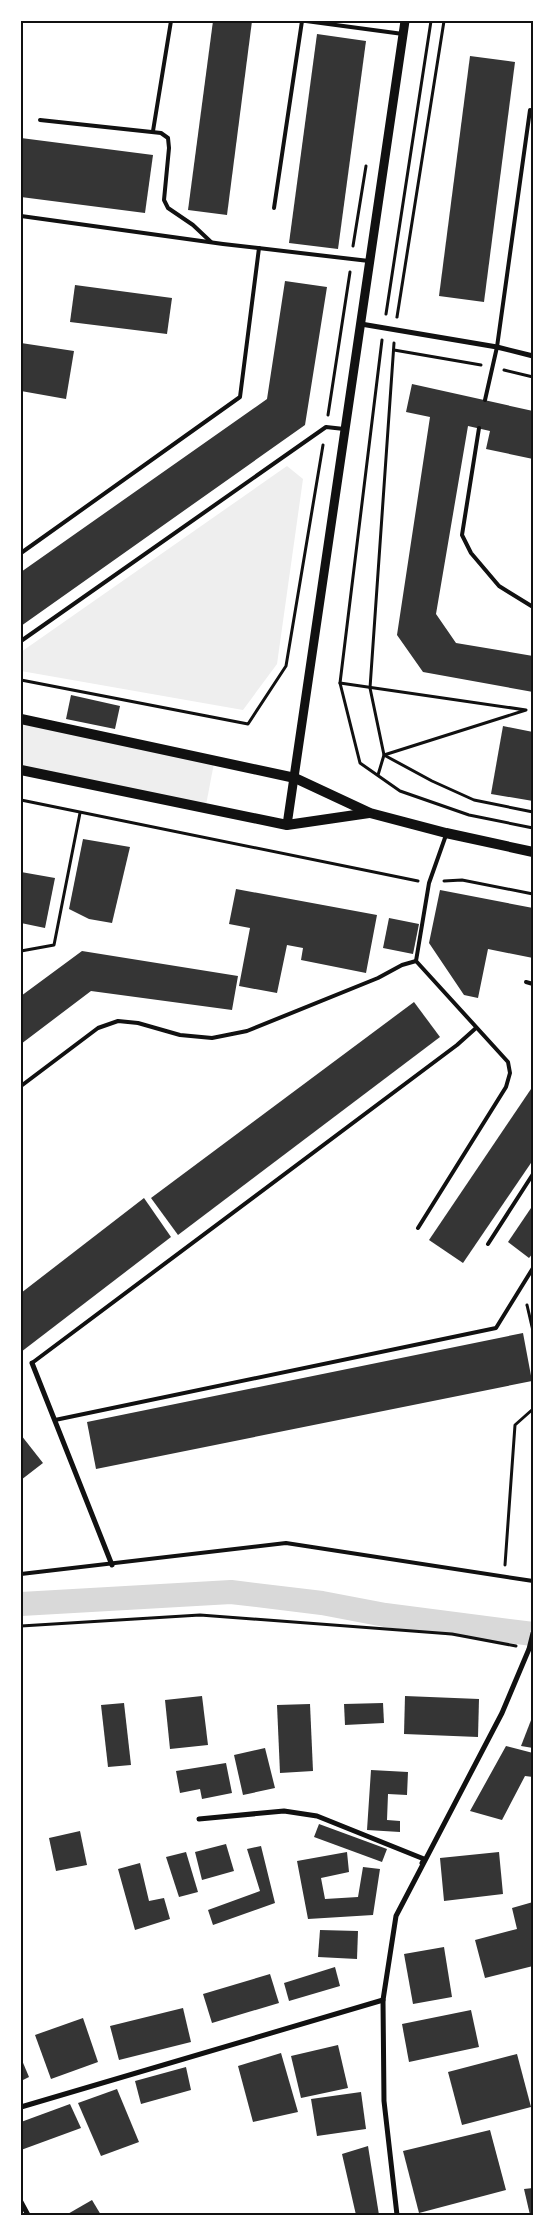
<svg xmlns="http://www.w3.org/2000/svg" width="554" height="2236" font-family="Barlow,sans-serif">
	<style>
		.green { fill: #eee }
		.lines { fill: none; stroke-linecap: round; stroke-linejoin: round }
		.canal { stroke: #d9d9d9; stroke-width: 24 }
		.building { fill: #353535 }
		.path { stroke: #111; stroke-width: 3 }
		.service { stroke: #111; stroke-width: 4 }
		.minor { stroke: #111; stroke-width: 5 }
		.tertiary { stroke: #111; stroke-width: 9 }
		.secondary { stroke: #111; stroke-width: 10 }
		.neatline { fill: none; stroke: #111; stroke-width: 2 }
	</style>
	<rect width="100%" height="100%" fill="#fff"/>
	<g class="green">
		<path d="M 287,466 L 303,479 L 277,664 L 243,710 L 21,671 L 21,652 Z"/>
		<path d="M 21,724 L 214,763 L 206,805 L 21,766 Z"/>
	</g>
	<g class="lines">
		<path class="canal" d="M 21,1604 L 231,1592 L 322,1603 L 385,1615 L 533,1634"/>
	</g>
	<g class="building">
		<path d="M 213,21 L 252,21 L 227,215 L 188,210 Z"/>
		<path d="M 317,34 L 366,41 L 338,249 L 289,243 Z"/>
		<path d="M 470,56 L 515,62 L 484,302 L 439,296 Z"/>
		<path d="M 21,138 L 153,155 L 145,213 L 21,197 Z"/>
		<path d="M 285,281 L 327,287 L 305,425 L 21,626 L 21,572 L 267,399 Z"/>
		<path d="M 75,285 L 172,298 L 167,334 L 70,322 Z"/>
		<path d="M 21,343 L 74,351 L 66,399 L 21,391 Z"/>
		<path d="M 412,384 L 533,411 L 533,459 L 486,449 L 490,431 L 468,426 L 436,614 L 456,643 L 533,656 L 533,692 L 423,672 L 397,635 L 430,417 L 406,412 Z"/>
		<path d="M 71,695 L 120,706 L 115,729 L 66,719 Z"/>
		<path d="M 503,726 L 533,732 L 533,801 L 491,794 Z"/>
		<path d="M 83,839 L 130,847 L 112,923 L 89,919 L 69,909 Z"/>
		<path d="M 21,872 L 55,878 L 45,928 L 21,923 Z"/>
		<path d="M 236,889 L 377,915 L 366,973 L 301,960 L 303,948 L 287,945 L 277,993 L 239,986 L 250,928 L 229,924 Z"/>
		<path d="M 440,890 L 533,908 L 533,958 L 488,949 L 478,998 L 464,995 L 429,943 Z"/>
		<path d="M 389,918 L 419,924 L 413,954 L 383,948 Z"/>
		<path d="M 82,951 L 238,976 L 232,1010 L 91,991 L 21,1044 L 21,996 Z"/>
		<path d="M 414,1002 L 440,1037 L 178,1235 L 151,1198 Z"/>
		<path d="M 533,1086 L 533,1160 L 463,1263 L 429,1240 Z"/>
		<path d="M 144,1198 L 171,1237 L 21,1352 L 21,1293 Z"/>
		<path d="M 533,1205 L 533,1253 L 529,1258 L 508,1242 Z"/>
		<path d="M 523,1333 L 532,1381 L 96,1469 L 87,1422 Z"/>
		<path d="M 21,1435 L 43,1463 L 21,1480 Z"/>
		<path d="M 202,1696 L 208,1745 L 170,1749 L 165,1700 Z"/>
		<path d="M 405,1696 L 479,1699 L 478,1737 L 404,1734 Z"/>
		<path d="M 124,1703 L 131,1765 L 108,1767 L 101,1705 Z"/>
		<path d="M 383,1703 L 384,1723 L 345,1725 L 344,1704 Z"/>
		<path d="M 310,1704 L 313,1771 L 280,1773 L 277,1705 Z"/>
		<path d="M 533,1715 L 533,1748 L 521,1746 Z"/>
		<path d="M 506,1746 L 533,1753 L 533,1777 L 525,1776 L 502,1820 L 470,1811 Z"/>
		<path d="M 265,1748 L 275,1788 L 243,1795 L 234,1755 Z"/>
		<path d="M 226,1763 L 232,1793 L 202,1799 L 200,1789 L 180,1793 L 176,1771 Z"/>
		<path d="M 371,1770 L 408,1772 L 407,1795 L 388,1794 L 387,1820 L 400,1821 L 400,1832 L 367,1830 Z"/>
		<path d="M 319,1824 L 387,1849 L 382,1862 L 314,1837 Z"/>
		<path d="M 80,1831 L 87,1865 L 56,1871 L 49,1838 Z"/>
		<path d="M 226,1844 L 234,1871 L 202,1880 L 195,1852 Z"/>
		<path d="M 261,1846 L 275,1903 L 213,1925 L 208,1910 L 260,1891 L 247,1849 Z"/>
		<path d="M 186,1852 L 198,1892 L 179,1897 L 166,1857 Z"/>
		<path d="M 347,1852 L 349,1872 L 321,1878 L 325,1899 L 358,1897 L 363,1867 L 380,1869 L 373,1915 L 308,1919 L 297,1861 Z"/>
		<path d="M 499,1852 L 503,1894 L 444,1901 L 440,1858 Z"/>
		<path d="M 140,1863 L 149,1901 L 164,1898 L 170,1919 L 135,1930 L 118,1869 Z"/>
		<path d="M 533,1902 L 533,1966 L 485,1978 L 475,1940 L 517,1929 L 512,1908 Z"/>
		<path d="M 320,1930 L 358,1931 L 357,1959 L 318,1957 Z"/>
		<path d="M 444,1947 L 452,1997 L 413,2004 L 404,1954 Z"/>
		<path d="M 335,1967 L 340,1986 L 289,2001 L 284,1983 Z"/>
		<path d="M 270,1974 L 279,2003 L 212,2023 L 203,1994 Z"/>
		<path d="M 183,2008 L 191,2042 L 119,2060 L 110,2026 Z"/>
		<path d="M 471,2010 L 479,2047 L 409,2062 L 402,2024 Z"/>
		<path d="M 83,2018 L 98,2062 L 51,2079 L 35,2035 Z"/>
		<path d="M 338,2045 L 348,2088 L 301,2098 L 291,2056 Z"/>
		<path d="M 281,2053 L 298,2112 L 253,2122 L 238,2066 Z"/>
		<path d="M 517,2054 L 531,2107 L 462,2125 L 448,2072 Z"/>
		<path d="M 21,2058 L 29,2077 L 21,2081 Z"/>
		<path d="M 186,2067 L 191,2090 L 141,2104 L 135,2081 Z"/>
		<path d="M 117,2089 L 139,2142 L 101,2156 L 78,2103 Z"/>
		<path d="M 361,2092 L 366,2129 L 317,2136 L 311,2099 Z"/>
		<path d="M 70,2104 L 81,2128 L 21,2150 L 21,2122 Z"/>
		<path d="M 490,2130 L 506,2190 L 419,2213 L 403,2151 Z"/>
		<path d="M 368,2146 L 379,2215 L 356,2215 L 342,2154 Z"/>
		<path d="M 533,2188 L 533,2215 L 530,2215 L 524,2189 Z"/>
		<path d="M 92,2200 L 101,2215 L 66,2215 Z"/>
	</g>
	<g class="lines">
		<g class="path">
			<path d="M 353,246 L 366,166"/>
			<path d="M 386,314 L 431,21"/>
			<path d="M 397,317 L 444,21"/>
			<path d="M 382,340 L 340,683 L 360,763 L 400,791 L 469,815 L 533,828"/>
			<path d="M 394,343 L 370,688 L 384,755 L 432,781 L 474,800 L 533,812"/>
			<path d="M 394,350 L 481,365"/>
			<path d="M 504,370 L 533,377"/>
			<path d="M 328,415 L 350,272"/>
			<path d="M 21,680 L 248,724 L 286,666 L 323,445"/>
			<path d="M 340,683 L 526,710 L 384,755 L 378,775"/>
			<path d="M 21,800 L 418,881"/>
			<path d="M 444,881 L 462,880 L 533,894"/>
			<path d="M 21,951 L 54,945 L 80,813"/>
			<path d="M 527,1305 L 533,1331"/>
			<path d="M 505,1565 L 515,1425 L 533,1409"/>
			<path d="M 21,1626 L 200,1615 L 452,1634 L 516,1646"/>
		</g>
		<g class="service">
			<path d="M 306,21 L 403,34"/>
			<path d="M 40,120 L 161,133 L 168,138 L 169,148 L 164,200 L 168,208 L 193,225 L 211,242"/>
			<path d="M 153,131 L 171,21"/>
			<path d="M 274,208 L 302,21"/>
			<path d="M 21,216 L 223,244 L 369,261"/>
			<path d="M 485,400 L 497,347 L 530,110"/>
			<path d="M 479,428 L 462,535 L 471,553 L 499,586 L 533,607"/>
			<path d="M 21,553 L 240,397 L 259,248"/>
			<path d="M 21,641 L 326,427 L 344,429"/>
			<path d="M 526,982 L 533,984"/>
			<path d="M 21,1086 L 98,1028 L 118,1021 L 138,1023 L 180,1035 L 212,1038 L 247,1031 L 378,978 L 402,965 L 416,961"/>
			<path d="M 418,1228 L 506,1087 L 510,1073 L 508,1062 L 416,961 L 429,883 L 446,835"/>
			<path d="M 488,1244 L 533,1174"/>
			<path d="M 32,1363 L 457,1045 L 476,1028"/>
			<path d="M 55,1420 L 496,1328 L 533,1268"/>
			<path d="M 21,1574 L 286,1543 L 533,1581"/>
		</g>
		<g class="minor">
			<path d="M 361,324 L 497,347 L 533,356"/>
			<path d="M 32,1363 L 112,1565"/>
			<path d="M 199,1819 L 284,1811 L 317,1816 L 424,1859 L 422,1863"/>
			<path d="M 21,2107 L 383,2000"/>
			<path d="M 21,2202 L 28,2215"/>
			<path d="M 397,2215 L 384,2101 L 383,2000 L 396,1916 L 502,1713 L 529,1649 L 533,1633"/>
		</g>
		<path class="tertiary" d="M 287,825 L 405,21"/>
		<g class="secondary">
			<path d="M 21,719 L 295,778 L 370,813 L 446,833 L 533,852"/>
			<path d="M 21,770 L 287,825 L 369,813"/>
		</g>
	</g>
	<rect width="554" height="2236" fill="none" stroke="#ffffff" stroke-width="45"/>
	<rect x="22" y="22" width="510" height="2192" class="neatline"/>
</svg>
